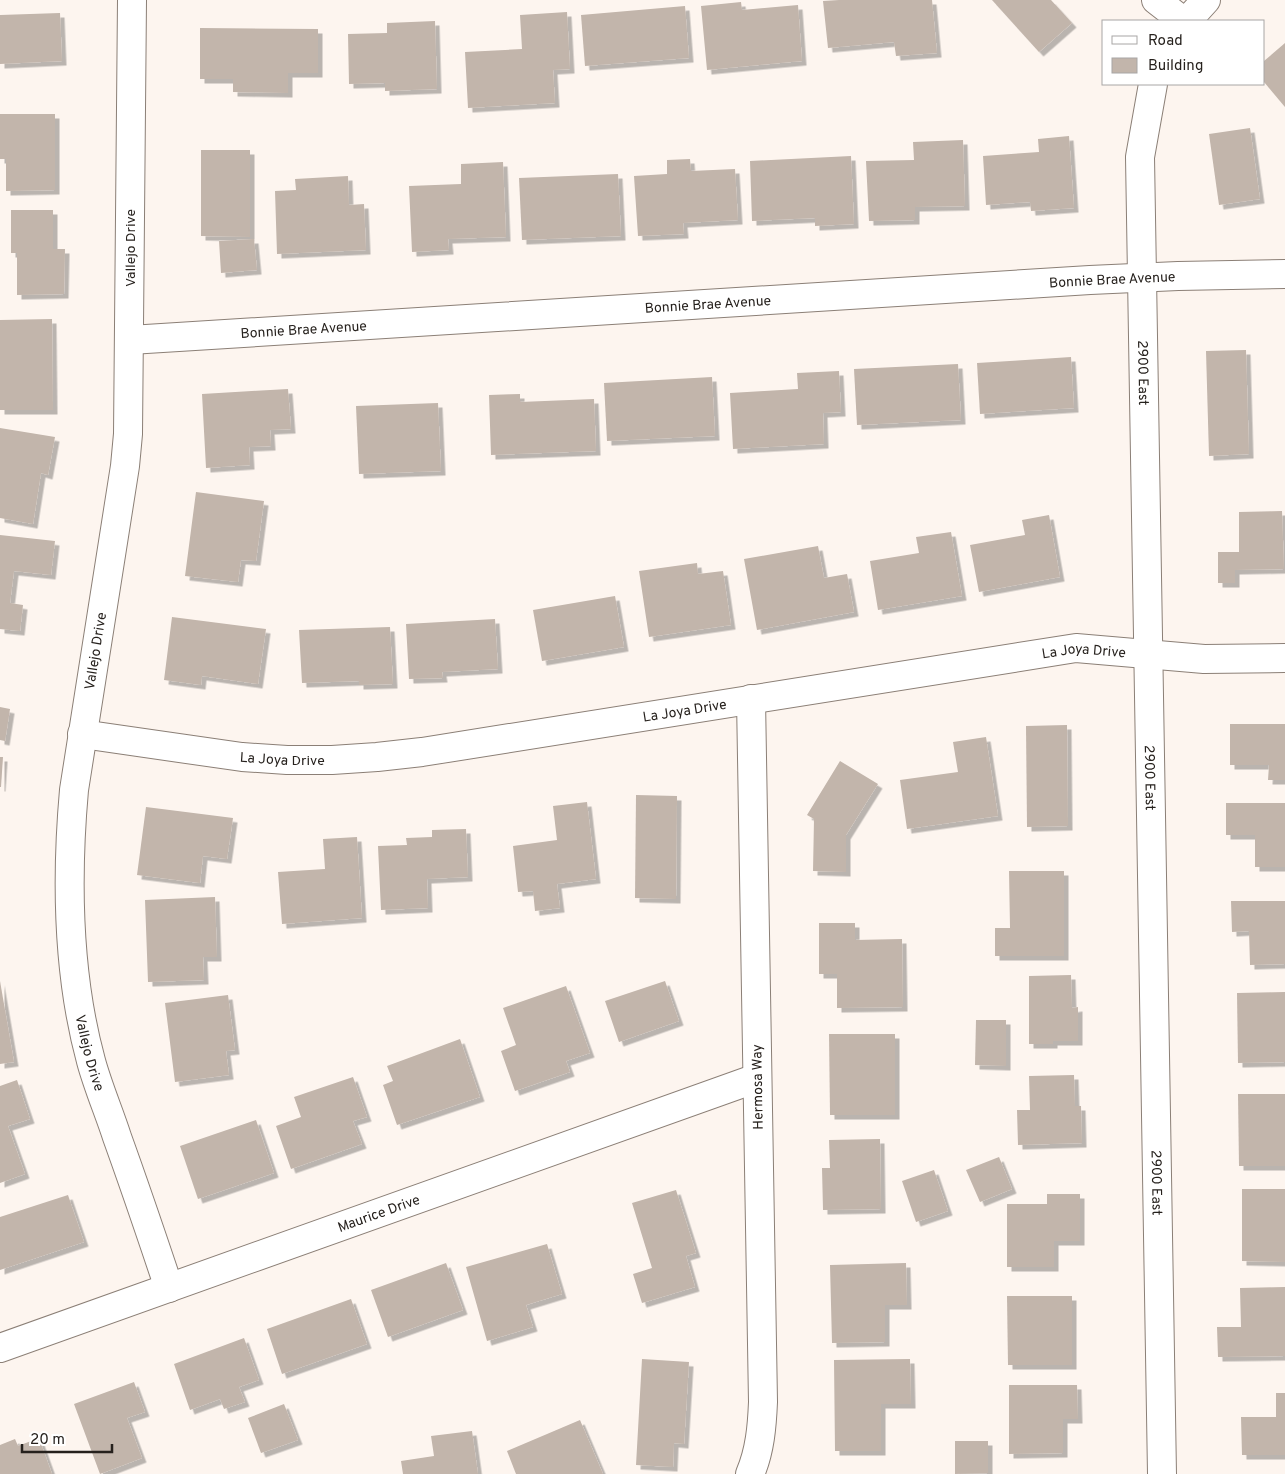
<svg xmlns="http://www.w3.org/2000/svg" width="1285" height="1474" font-family="Overpass,sans-serif">
	<style>
		.building { fill: #c2b5ab; filter: url(#shadow) }
		.lines { fill: none; stroke-linecap: round; stroke-linejoin: round }
		.street-casing { stroke: #8b7f76; stroke-width: 30 }
		.street { stroke: #fff; stroke-width: 28 }
		.labels { text-anchor: middle; stroke-width: 5; stroke-linejoin: round; paint-order: stroke }
		.street-label { font-size: 14px; fill: #26211d; stroke: #fff }
	</style>
	<defs>
		<filter id="shadow"><feDropShadow dx="4.5" dy="4.5" stdDeviation="0" flood-color="#0004"/></filter>
	</defs>
	<rect width="100%" height="100%" fill="#fdf5ef"/>
	<g class="building">
		<path d="M 839,0 L 932,0 L 937,53 L 896,56 L 894,42 L 828,48 L 823,1 Z"/>
		<path d="M 992,0 L 1051,0 L 1072,23 L 1039,52 Z"/>
		<path d="M 741,2 L 742,10 L 798,5 L 802,61 L 707,70 L 701,6 Z"/>
		<path d="M 685,6 L 689,58 L 585,66 L 581,15 Z"/>
		<path d="M 567,12 L 570,69 L 553,70 L 555,103 L 468,108 L 465,52 L 522,49 L 520,15 Z"/>
		<path d="M 60,13 L 62,61 L 0,64 L 0,15 Z"/>
		<path d="M 435,21 L 437,89 L 385,91 L 385,83 L 349,84 L 348,34 L 387,33 L 387,23 Z"/>
		<path d="M 200,28 L 318,29 L 318,73 L 288,73 L 288,93 L 233,92 L 233,79 L 200,79 Z"/>
		<path d="M 1285,43 L 1285,107 L 1264,82 L 1264,61 Z"/>
		<path d="M 0,114 L 55,114 L 55,190 L 6,191 L 6,159 L 0,159 Z"/>
		<path d="M 1250,128 L 1260,199 L 1219,205 L 1209,134 Z"/>
		<path d="M 1069,136 L 1074,208 L 1031,211 L 1030,202 L 986,205 L 983,156 L 1039,152 L 1038,139 Z"/>
		<path d="M 963,140 L 965,206 L 915,207 L 915,220 L 869,221 L 866,161 L 914,160 L 913,142 Z"/>
		<path d="M 201,150 L 250,150 L 250,237 L 201,236 Z"/>
		<path d="M 851,156 L 854,224 L 815,226 L 815,218 L 752,221 L 750,161 Z"/>
		<path d="M 690,159 L 691,171 L 735,169 L 738,220 L 683,223 L 684,234 L 638,236 L 634,176 L 667,174 L 667,160 Z"/>
		<path d="M 503,162 L 506,237 L 448,239 L 449,250 L 412,252 L 409,186 L 461,184 L 461,164 Z"/>
		<path d="M 618,174 L 621,236 L 522,240 L 519,178 Z"/>
		<path d="M 348,176 L 349,205 L 364,204 L 366,250 L 277,254 L 275,191 L 296,190 L 295,179 Z"/>
		<path d="M 11,210 L 53,210 L 53,249 L 65,249 L 64,294 L 17,295 L 17,253 L 11,253 Z"/>
		<path d="M 254,239 L 257,270 L 221,273 L 219,241 Z"/>
		<path d="M 52,319 L 53,410 L 0,410 L 0,320 Z"/>
		<path d="M 1246,350 L 1249,454 L 1209,456 L 1206,351 Z"/>
		<path d="M 1071,357 L 1074,408 L 980,414 L 977,363 Z"/>
		<path d="M 958,364 L 961,420 L 857,425 L 854,369 Z"/>
		<path d="M 839,371 L 841,412 L 823,413 L 824,444 L 733,449 L 730,393 L 798,389 L 797,373 Z"/>
		<path d="M 712,377 L 715,436 L 607,441 L 604,383 Z"/>
		<path d="M 288,389 L 291,429 L 270,430 L 271,446 L 249,447 L 250,465 L 206,468 L 202,394 Z"/>
		<path d="M 520,394 L 520,402 L 594,399 L 596,451 L 491,455 L 489,395 Z"/>
		<path d="M 438,403 L 441,471 L 359,474 L 356,406 Z"/>
		<path d="M 0,428 L 55,437 L 48,475 L 41,473 L 33,524 L 0,518 Z"/>
		<path d="M 196,492 L 264,501 L 256,561 L 241,560 L 238,582 L 185,576 Z"/>
		<path d="M 1282,511 L 1284,569 L 1235,570 L 1235,583 L 1218,583 L 1218,552 L 1239,552 L 1239,512 Z"/>
		<path d="M 1049,515 L 1060,577 L 979,592 L 970,545 L 1025,535 L 1022,520 Z"/>
		<path d="M 951,532 L 962,596 L 878,610 L 870,561 L 919,553 L 916,537 Z"/>
		<path d="M 0,535 L 55,541 L 51,575 L 14,571 L 10,603 L 23,605 L 20,631 L 0,629 Z"/>
		<path d="M 818,546 L 824,578 L 847,574 L 854,612 L 757,630 L 744,559 Z"/>
		<path d="M 697,563 L 698,574 L 723,571 L 731,625 L 649,637 L 639,571 Z"/>
		<path d="M 615,596 L 624,647 L 542,661 L 533,610 Z"/>
		<path d="M 172,617 L 266,629 L 258,684 L 202,676 L 201,685 L 164,680 Z"/>
		<path d="M 495,619 L 498,669 L 442,672 L 443,678 L 409,679 L 406,624 Z"/>
		<path d="M 390,627 L 393,684 L 359,685 L 359,681 L 302,683 L 299,630 Z"/>
		<path d="M 0,707 L 10,709 L 5,741 L 0,740 Z"/>
		<path d="M 1230,724 L 1285,724 L 1285,780 L 1268,780 L 1269,765 L 1230,765 Z"/>
		<path d="M 1067,725 L 1068,826 L 1027,827 L 1026,726 Z"/>
		<path d="M 986,737 L 998,816 L 907,829 L 900,780 L 958,772 L 953,742 Z"/>
		<path d="M 0,757 L 3,757 L 1,787 L 0,787 Z"/>
		<path d="M 840,761 L 878,784 L 846,835 L 846,872 L 813,871 L 814,819 L 807,815 Z"/>
		<path d="M 636,795 L 677,796 L 676,899 L 635,898 Z"/>
		<path d="M 587,802 L 596,879 L 557,884 L 560,908 L 535,911 L 533,891 L 518,892 L 513,846 L 557,840 L 553,806 Z"/>
		<path d="M 1226,803 L 1285,803 L 1285,867 L 1255,867 L 1255,835 L 1226,835 Z"/>
		<path d="M 146,807 L 233,818 L 227,859 L 203,856 L 200,883 L 137,875 Z"/>
		<path d="M 466,829 L 468,877 L 427,879 L 428,908 L 381,910 L 378,846 L 407,845 L 406,838 L 432,837 L 432,830 Z"/>
		<path d="M 357,837 L 362,918 L 282,924 L 278,872 L 325,869 L 323,839 Z"/>
		<path d="M 1009,871 L 1064,871 L 1064,956 L 995,956 L 995,928 L 1010,928 Z"/>
		<path d="M 215,897 L 217,957 L 203,957 L 204,980 L 148,982 L 145,900 Z"/>
		<path d="M 1231,901 L 1285,901 L 1285,964 L 1250,965 L 1249,931 L 1232,932 Z"/>
		<path d="M 819,923 L 855,923 L 855,940 L 902,939 L 903,1007 L 837,1008 L 837,974 L 819,974 Z"/>
		<path d="M 1071,975 L 1072,1008 L 1078,1007 L 1078,1041 L 1053,1041 L 1053,1044 L 1029,1044 L 1029,976 Z"/>
		<path d="M 0,981 L 14,1062 L 0,1064 Z"/>
		<path d="M 665,981 L 679,1021 L 619,1042 L 605,1001 Z"/>
		<path d="M 566,986 L 590,1053 L 566,1061 L 570,1072 L 515,1091 L 501,1051 L 516,1045 L 503,1008 Z"/>
		<path d="M 1285,992 L 1285,1062 L 1238,1063 L 1237,993 Z"/>
		<path d="M 228,995 L 235,1050 L 226,1051 L 229,1075 L 175,1082 L 165,1003 Z"/>
		<path d="M 976,1020 L 1006,1020 L 1006,1066 L 975,1065 Z"/>
		<path d="M 829,1034 L 895,1034 L 895,1115 L 830,1115 Z"/>
		<path d="M 460,1039 L 480,1097 L 397,1125 L 383,1085 L 393,1081 L 387,1066 Z"/>
		<path d="M 1074,1075 L 1075,1106 L 1081,1106 L 1082,1143 L 1018,1145 L 1017,1110 L 1030,1110 L 1029,1076 Z"/>
		<path d="M 353,1077 L 367,1117 L 353,1121 L 362,1144 L 291,1169 L 276,1126 L 301,1117 L 294,1097 Z"/>
		<path d="M 17,1080 L 30,1119 L 8,1126 L 25,1174 L 0,1183 L 0,1086 Z"/>
		<path d="M 1238,1094 L 1285,1094 L 1285,1166 L 1239,1166 Z"/>
		<path d="M 256,1120 L 274,1173 L 198,1199 L 180,1146 Z"/>
		<path d="M 880,1139 L 881,1209 L 823,1210 L 822,1168 L 830,1168 L 829,1140 Z"/>
		<path d="M 999,1157 L 1012,1189 L 980,1202 L 966,1170 Z"/>
		<path d="M 934,1170 L 948,1211 L 916,1222 L 902,1181 Z"/>
		<path d="M 1242,1189 L 1285,1189 L 1285,1262 L 1242,1261 Z"/>
		<path d="M 676,1190 L 696,1253 L 686,1256 L 695,1287 L 642,1303 L 633,1274 L 652,1268 L 632,1203 Z"/>
		<path d="M 1047,1194 L 1080,1194 L 1080,1241 L 1054,1241 L 1054,1267 L 1007,1267 L 1007,1204 L 1047,1204 Z"/>
		<path d="M 68,1195 L 84,1242 L 0,1270 L 0,1217 Z"/>
		<path d="M 547,1244 L 562,1294 L 526,1305 L 533,1327 L 487,1341 L 466,1267 Z"/>
		<path d="M 446,1263 L 463,1310 L 388,1337 L 371,1290 Z"/>
		<path d="M 906,1263 L 907,1305 L 885,1305 L 885,1342 L 832,1343 L 830,1265 Z"/>
		<path d="M 1285,1287 L 1285,1356 L 1218,1357 L 1217,1327 L 1241,1327 L 1240,1288 Z"/>
		<path d="M 1007,1296 L 1072,1296 L 1072,1365 L 1008,1365 Z"/>
		<path d="M 351,1299 L 367,1344 L 282,1374 L 267,1329 Z"/>
		<path d="M 244,1338 L 259,1380 L 239,1387 L 245,1402 L 224,1409 L 220,1399 L 190,1410 L 174,1364 Z"/>
		<path d="M 642,1359 L 689,1362 L 684,1444 L 674,1443 L 673,1467 L 636,1465 Z"/>
		<path d="M 910,1359 L 911,1404 L 881,1404 L 881,1451 L 835,1451 L 834,1360 Z"/>
		<path d="M 134,1382 L 145,1412 L 127,1418 L 142,1458 L 100,1474 L 74,1404 Z"/>
		<path d="M 1009,1385 L 1077,1385 L 1078,1419 L 1063,1419 L 1063,1453 L 1009,1454 Z"/>
		<path d="M 1276,1393 L 1285,1393 L 1285,1455 L 1242,1455 L 1241,1417 L 1276,1417 Z"/>
		<path d="M 284,1404 L 298,1440 L 261,1453 L 248,1418 Z"/>
		<path d="M 580,1420 L 603,1474 L 516,1474 L 507,1451 Z"/>
		<path d="M 472,1431 L 478,1474 L 403,1474 L 401,1461 L 434,1456 L 431,1436 Z"/>
		<path d="M 39,1438 L 52,1474 L 0,1474 L 0,1445 L 15,1439 L 18,1446 Z"/>
		<path d="M 955,1441 L 988,1441 L 988,1473 L 955,1474 Z"/>
	</g>
	<g class="lines">
		<g class="street-casing">
			<g id="street">
				<path id="s1" d="M 132,0 L 128,434 L 125,466 L 74,790 C 66,880 67,973 91,1061 C 98,1087 109,1112 117,1137 C 135,1187 152,1237 169,1288"/>
				<path d="M 1156,0 L 1183,21"/>
				<path d="M 1187,21 L 1206,0"/>
				<path id="s2" d="M 1153,84 L 1140,157 L 1162,1474"/>
				<path id="s3" d="M 130,340 L 1090,280 L 1178,276 L 1285,274"/>
				<path id="s4" d="M 82,734 L 242,757 L 287,760 L 332,760 L 377,757 L 422,752 L 1076,648 L 1204,659 L 1285,658"/>
				<path id="s5" d="M 0,1348 L 757,1078"/>
				<path d="M 750,1474 C 760,1451 762,1426 763,1402 L 751,699"/>
			</g>
		</g>
		<use href="#street" class="street"/>
	</g>
	<g class="labels">
		<g class="street-label">
			<text transform="translate(130 248) rotate(-90)" y="5">Vallejo Drive</text>
			<text dy="5" stroke="none"><textPath href="#s3" startOffset="984">Bonnie Brae Avenue</textPath></text>
			<text dy="5" stroke="none"><textPath href="#s3" startOffset="579">Bonnie Brae Avenue</textPath></text>
			<text dy="5" stroke="none"><textPath href="#s3" startOffset="174">Bonnie Brae Avenue</textPath></text>
			<text dy="5" stroke="none"><textPath href="#s2" startOffset="290">2900 East</textPath></text>
			<text transform="translate(95 651) rotate(-81)" y="5">Vallejo Drive</text>
			<text dy="5" stroke="none"><textPath href="#s4" startOffset="1012">La Joya Drive</textPath></text>
			<text dy="5" stroke="none"><textPath href="#s4" startOffset="608">La Joya Drive</textPath></text>
			<text dy="5" stroke="none"><textPath href="#s4" startOffset="202">La Joya Drive</textPath></text>
			<text dy="5" stroke="none"><textPath href="#s2" startOffset="695">2900 East</textPath></text>
			<text dy="5" stroke="none"><textPath href="#s1" startOffset="1059">Vallejo Drive</textPath></text>
			<text transform="translate(757 1087) rotate(-91)" y="5">Hermosa Way</text>
			<text dy="5" stroke="none"><textPath href="#s2" startOffset="1100">2900 East</textPath></text>
			<text dy="5" stroke="none"><textPath href="#s5" startOffset="402">Maurice Drive</textPath></text>
		</g>
	</g>
	<rect x="1102" y="20" width="162" height="65" fill="#ffffff" stroke="#a8a6a5"/>
	<rect x="1112" y="36" width="25" height="8" fill="#ffffff" stroke="#a8a6a5"/>
	<text x="1148" y="45" font-size="15" fill="#26211d">Road</text>
	<rect x="1112" y="58" width="25" height="15" fill="#c2b5ab" stroke="#a8a6a5"/>
	<text x="1148" y="70" font-size="15" fill="#26211d">Building</text>
	<path d="M22 1444v8h90v-8" fill="none" stroke="#26211d" stroke-width="2.5"/>
	<text x="30" y="1444" font-size="15" fill="#26211d" stroke="#ffffff" stroke-width="4" paint-order="stroke">20 m</text>
</svg>
